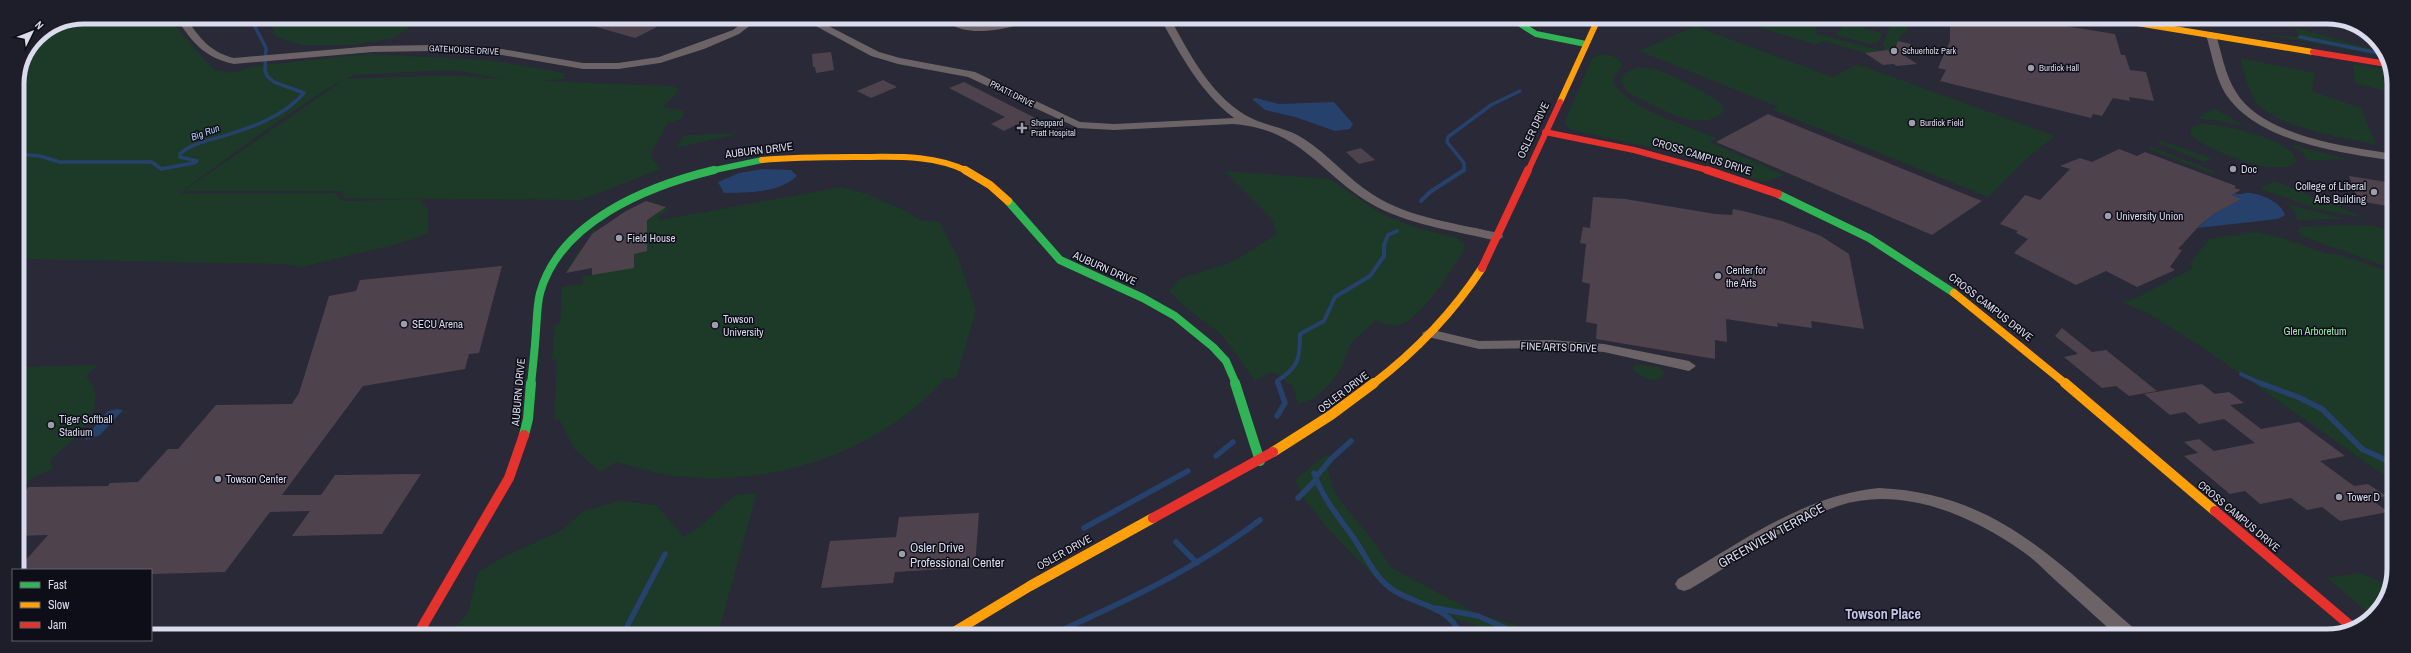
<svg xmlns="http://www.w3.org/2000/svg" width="2411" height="653" font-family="'Archivo Narrow',sans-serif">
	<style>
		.green { fill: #1d3927; fill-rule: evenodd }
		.water { fill: #26416c }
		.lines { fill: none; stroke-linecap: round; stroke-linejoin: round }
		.stream-far2 { stroke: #26416c; stroke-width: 3.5 }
		.stream-far1 { stroke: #26416c; stroke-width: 4 }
		.stream { stroke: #26416c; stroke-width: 5.5 }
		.building { fill: #4e434d }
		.street { fill: #6c6367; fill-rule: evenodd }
		.fast-far2 { stroke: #30b455; stroke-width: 6 }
		.fast-far1 { stroke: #30b455; stroke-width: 8 }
		.fast { stroke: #30b455; stroke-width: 10 }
		.slow-far2 { stroke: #ff9f0a; stroke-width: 6 }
		.slow-far1 { stroke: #ff9f0a; stroke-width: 8 }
		.slow { stroke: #ff9f0a; stroke-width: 10 }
		.jam-far2 { stroke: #e5322d; stroke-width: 6 }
		.jam-far1 { stroke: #e5322d; stroke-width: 8 }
		.jam { stroke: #e5322d; stroke-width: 10 }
		.poi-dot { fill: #9c9dad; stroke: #0e0e19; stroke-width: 1.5 }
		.labels { text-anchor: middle; stroke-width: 3; stroke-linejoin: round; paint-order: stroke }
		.far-street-label { font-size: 9px; fill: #dadbec; stroke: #0e0e19 }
		.far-poi-label { font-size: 9px; fill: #dadbec; stroke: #0e0e19; text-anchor: start }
		.far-water-label { font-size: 10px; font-style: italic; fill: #b3d0fc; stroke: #0e0e19 }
		.street-label { font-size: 11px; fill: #dadbec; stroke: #0e0e19 }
		.poi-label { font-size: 11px; fill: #dadbec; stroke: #0e0e19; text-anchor: start }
		.park-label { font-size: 11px; fill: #97e6a9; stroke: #0e0e19 }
		.near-street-label { font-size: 13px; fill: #dadbec; stroke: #0e0e19 }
		.near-poi-label { font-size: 13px; fill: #dadbec; stroke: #0e0e19; text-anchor: start }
		.near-neighbourhood-label { font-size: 14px; font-weight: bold; fill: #c3c4e6; stroke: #0e0e19 }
		.rim { fill: none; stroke: #dadbec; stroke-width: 5 }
	</style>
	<rect width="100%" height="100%" fill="#292937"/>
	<g class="green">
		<path d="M 85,17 L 162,17 L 177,28 L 214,70 L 233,73 L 253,66 L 368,54 L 489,60 L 565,73 L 563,79 L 542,81 L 672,86 L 680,89 L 664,107 L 684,111 L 683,118 L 667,124 L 650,156 L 661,169 L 581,200 L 344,198 L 342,191 L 182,191 L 182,194 L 336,193 L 342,201 L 419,199 L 428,209 L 428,233 L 398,244 L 301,267 L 286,264 L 17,259 L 17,84 C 26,40 40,26 85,17 ZM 453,70 L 504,79 L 449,75 L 346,79 L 354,75 ZM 342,81 L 185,190 L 184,190 L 253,139 L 328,88 Z"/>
		<path d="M 268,17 L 409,17 L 409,28 L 394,38 L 353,45 L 301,45 L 276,37 Z"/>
		<path d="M 1730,19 L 1827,19 L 1815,26 L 1817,34 L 1880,50 L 1885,48 L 1882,45 L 1890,27 L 1864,19 L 1908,19 L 1907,33 L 1902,33 L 1895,49 L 1866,53 L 1822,41 L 1817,45 Z"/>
		<path d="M 1850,24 L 1883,33 L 1877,43 L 1870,44 L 1836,35 L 1843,25 Z"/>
		<path d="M 1695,26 L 1833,77 L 1857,64 L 2055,136 L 2024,161 L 1988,197 L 1773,110 L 1778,107 L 1639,51 Z"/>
		<path d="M 2294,27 L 2382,52 L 2384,56 L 2262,34 L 2300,37 Z"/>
		<path d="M 1601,54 C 1610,55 1619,56 1622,65 L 1613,80 C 1623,108 1690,126 1717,138 L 1710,142 L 1785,175 L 1765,182 L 1756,180 L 1724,168 L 1664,150 L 1571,130 L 1565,124 L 1566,119 L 1592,58 Z"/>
		<path d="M 2240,58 L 2315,73 L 2312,91 L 2361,108 L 2376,145 C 2346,138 2270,127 2254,99 C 2247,87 2244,71 2240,58 Z"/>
		<path d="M 2353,64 L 2390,70 L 2394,80 L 2394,94 L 2355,83 Z"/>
		<path d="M 1636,68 C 1644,68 1652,68 1660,71 C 1672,75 1724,99 1725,110 C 1702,136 1660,108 1636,97 L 1628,92 L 1621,81 L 1625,73 Z"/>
		<path d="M 2214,108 L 2246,127 L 2221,121 L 2197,119 Z"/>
		<path d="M 2203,124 C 2221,124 2296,139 2296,162 C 2280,180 2204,150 2190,134 L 2191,127 Z"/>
		<path d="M 743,133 L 676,148 L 684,135 Z"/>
		<path d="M 2161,141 L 2212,158 L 2204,162 L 2157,143 Z"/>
		<path d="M 2289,144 L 2347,159 L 2308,161 L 2302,152 Z"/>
		<path d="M 2152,147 L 2217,172 L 2213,174 L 2148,149 Z"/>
		<path d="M 1224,171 L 1330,179 L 1380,213 L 1418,228 L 1457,238 L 1465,244 L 1464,251 C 1453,268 1418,323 1399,325 C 1390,327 1383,324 1376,320 L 1351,343 L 1341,369 L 1331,383 L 1314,399 L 1298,404 L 1293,386 L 1276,374 L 1269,373 L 1255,381 L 1222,335 L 1185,307 L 1169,291 L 1179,279 L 1232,262 L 1277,234 L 1272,219 Z"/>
		<path d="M 2274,181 L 2369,219 L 2317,209 L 2260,189 Z"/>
		<path d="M 842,187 L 867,194 L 904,210 L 920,220 L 939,222 L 957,255 L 976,310 L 956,379 L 945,378 C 885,449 777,486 685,477 C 662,475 640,469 617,462 L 600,472 L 574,449 L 559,419 L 554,420 L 557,359 L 552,360 L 555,325 L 560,324 L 562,287 L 583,284 L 582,277 L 592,275 L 592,268 L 566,273 L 578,252 L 592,238 L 592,230 L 607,228 L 605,226 L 645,201 L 670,209 L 659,217 L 660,220 Z"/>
		<path d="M 2287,204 L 2341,218 L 2343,219 L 2297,220 L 2296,213 Z"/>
		<path d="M 2347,225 L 2375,226 L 2393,231 L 2393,269 L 2304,237 L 2297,231 L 2301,227 Z"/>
		<path d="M 2256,232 L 2283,238 L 2328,254 L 2341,255 L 2393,273 L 2392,481 L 2199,345 L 2147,313 L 2121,302 L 2136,298 L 2193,268 L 2190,263 L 2209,239 Z"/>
		<path d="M 1635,364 L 1658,367 L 1665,373 C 1656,386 1643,378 1634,371 L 1633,367 Z"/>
		<path d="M 98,365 L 86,376 C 115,407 72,440 50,461 L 53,469 L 32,478 L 17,492 L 17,367 Z"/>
		<path d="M 1325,455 L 1335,459 L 1328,469 L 1332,486 L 1339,499 L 1372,539 L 1392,568 L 1478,614 L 1550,635 L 1493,635 L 1470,623 L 1432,612 L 1381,584 L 1330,531 L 1305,500 L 1295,480 Z"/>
		<path d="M 757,493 L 718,634 L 448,634 L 468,613 L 478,572 L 503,557 L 562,530 L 583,511 L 619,501 L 656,505 L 684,537 L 698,528 L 735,495 Z"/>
		<path d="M 2360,573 L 2392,586 L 2372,616 L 2327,578 Z"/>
	</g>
	<g class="water">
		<path d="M 1256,98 L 1279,104 L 1334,102 L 1353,124 L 1350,129 L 1335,131 L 1295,117 L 1265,110 L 1252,99 Z"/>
		<path d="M 763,169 L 791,170 L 797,176 C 779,193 747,193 724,193 L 718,182 L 739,173 Z"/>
		<path d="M 2234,193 C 2241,196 2244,192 2250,193 C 2262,194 2282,203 2285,215 L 2278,219 L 2197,228 L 2214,214 L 2240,199 L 2231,195 Z"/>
		<path d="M 118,409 L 123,410 L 100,435 L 86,440 L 85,438 L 108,411 Z"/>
	</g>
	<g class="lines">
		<g class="stream-far2">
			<path d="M 2300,37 L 2383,54"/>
			<path d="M 17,154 L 40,156 L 60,162 L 152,162 L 161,169 L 194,163 L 197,161 L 180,157 L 180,154 C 189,145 204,141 217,138 C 249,128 281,119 304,93 L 274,82 L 267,76 L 265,70 L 266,48 L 250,17"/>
			<path d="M 1464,171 L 1464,163 L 1447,142 L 1448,137 L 1491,105 L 1520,91"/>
		</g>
		<g class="stream-far1">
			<path d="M 1421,201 L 1430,192 L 1464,170"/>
			<path d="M 2241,374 L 2262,384"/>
			<path d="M 1278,384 L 1277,381 C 1299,367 1300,359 1300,334 L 1324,321 L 1335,297 L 1370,276 L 1384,256 L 1384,245 L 1388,235 L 1397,231"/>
		</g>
		<g class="stream">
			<path d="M 2260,383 L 2298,397 L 2322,409 L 2362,449 L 2392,463"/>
			<path d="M 1277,416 L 1285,403 L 1278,383"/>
			<path d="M 1216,456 L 1233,442"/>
			<path d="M 1314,473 C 1323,500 1340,518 1355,540 C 1366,557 1374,575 1389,587 C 1414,607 1446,602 1461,635"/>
			<path d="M 1316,477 L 1331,459 L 1351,441"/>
			<path d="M 1298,498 L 1316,480"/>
			<path d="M 1084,528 L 1188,471"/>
			<path d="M 1176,542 L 1197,563"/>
			<path d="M 1436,608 L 1478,616 L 1521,635"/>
			<path d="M 1013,631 L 1027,635"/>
			<path d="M 623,634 L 665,554"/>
			<path d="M 1051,635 C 1124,602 1196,569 1260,520"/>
		</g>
	</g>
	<g class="building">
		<path d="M 599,18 L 623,18 L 657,27 L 635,38 L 586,24 Z"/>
		<path d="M 1950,19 L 2021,19 L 2115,34 L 2121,55 L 2125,55 L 2130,70 L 2146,72 L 2154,101 L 2129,97 L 2130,101 L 2113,98 L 2102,116 L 2093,114 L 2091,118 L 1940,81 L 1946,70 L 1938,68 L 1950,41 Z"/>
		<path d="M 1898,41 L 1911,44 L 1905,56 L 1917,64 L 1897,66 L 1893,64 L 1883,65 L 1865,53 L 1895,49 Z"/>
		<path d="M 831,52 L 834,70 L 816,73 L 815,67 L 813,67 L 812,54 Z"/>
		<path d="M 883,80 L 897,87 L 871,98 L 857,91 Z"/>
		<path d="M 964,82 L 1047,124 L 1032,131 L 1018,124 L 1004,131 L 991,124 L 1005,117 L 949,88 Z"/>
		<path d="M 1768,114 L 1952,189 L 1982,201 L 1932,235 L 1716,142 Z"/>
		<path d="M 1361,148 L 1375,160 L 1359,164 L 1346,152 Z"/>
		<path d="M 2119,149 L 2137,156 L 2145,152 L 2236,186 L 2234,188 L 2241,190 L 2231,195 L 2241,199 L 2214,214 L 2200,225 L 2178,249 L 2182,250 L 2170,267 L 2175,270 L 2137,287 L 2106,271 L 2076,285 L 2014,253 L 2028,239 L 2016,233 L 2018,231 L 2000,224 L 2025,195 L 2040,200 L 2070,169 L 2060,166 L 2080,158 L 2092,162 Z"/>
		<path d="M 2349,176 L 2393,183 L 2393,207 L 2364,202 L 2361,196 L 2356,195 Z"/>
		<path d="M 1593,197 L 1625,199 L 1715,214 L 1732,215 L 1733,209 L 1743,211 L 1782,221 L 1821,236 L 1849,254 L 1864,329 L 1811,321 L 1812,328 L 1777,323 L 1778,327 L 1726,319 L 1727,342 L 1715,340 L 1715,359 L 1596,339 L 1597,324 L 1586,322 L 1590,284 L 1582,282 L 1586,244 L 1580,243 L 1583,227 L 1590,228 Z"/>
		<path d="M 646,201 L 666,207 L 647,220 L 647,251 L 634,254 L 634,268 L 592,275 L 592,268 L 566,273 L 592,234 L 626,211 Z"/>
		<path d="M 502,266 L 479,353 L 469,354 L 465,369 L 363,386 L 282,495 L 321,495 L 335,475 L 421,474 L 382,534 L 292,536 L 310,511 L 270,512 L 225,572 L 151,574 L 151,570 L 17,570 L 48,535 L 17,536 L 17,499 L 29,487 L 108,486 L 110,483 L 138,482 L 168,449 L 178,449 L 216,405 L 292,404 L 299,393 L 329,296 L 356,291 L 360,280 Z"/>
		<path d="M 2062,328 L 2092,352 L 2106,350 L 2157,391 L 2129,396 L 2116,386 L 2102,388 L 2064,357 L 2078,354 L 2055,336 Z"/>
		<path d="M 2202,384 L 2215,394 L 2229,392 L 2244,403 L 2230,405 L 2261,429 L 2299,422 L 2345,456 L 2320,461 L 2354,486 L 2368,484 L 2386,496 L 2371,499 L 2388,512 L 2340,521 L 2322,507 L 2307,510 L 2291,498 L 2260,504 L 2245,491 L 2230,494 L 2184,456 L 2198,453 L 2184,442 L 2199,439 L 2214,451 L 2255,443 L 2224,419 L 2199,424 L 2185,412 L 2170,415 L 2144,394 Z"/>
		<path d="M 979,513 L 975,567 L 895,572 L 893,583 L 821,588 L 830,541 L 896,537 L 899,517 Z"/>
	</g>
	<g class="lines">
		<g class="street">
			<path d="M 176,17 L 186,17 C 198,37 211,53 234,58 L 373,46 L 434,45 L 502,49 L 583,63 L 618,63 L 659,57 L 733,30 L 749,18 L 760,18 L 739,34 L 704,49 L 660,63 L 618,69 L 583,69 L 502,55 L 434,51 L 373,52 L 234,64 C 205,58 191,42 176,17 Z"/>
			<path d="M 801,18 L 813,18 L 879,52 L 900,58 L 975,72 L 1080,122 L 1114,124 L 1234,118 C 1200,92 1180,54 1160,18 L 1170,18 C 1190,55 1213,100 1253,119 C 1270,127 1288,128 1304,139 C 1329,155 1347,178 1372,194 C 1410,219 1458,223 1502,234 L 1503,237 L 1497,241 C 1457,231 1414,226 1377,207 C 1322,178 1304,129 1233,124 L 1114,130 L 1078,128 L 968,77 L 898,64 L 871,56 Z"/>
			<path d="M 1015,18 L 1029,18 C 1018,30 964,37 952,24 L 957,21 L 982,26 Z"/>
			<path d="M 2211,32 L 2216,35 C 2222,54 2225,75 2236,92 C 2262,136 2347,147 2394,154 L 2394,161 C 2341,153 2256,142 2225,93 C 2215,76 2212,54 2206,35 Z"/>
			<path d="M 1429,329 L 1479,341 L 1550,340 L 1604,344 L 1689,361 L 1696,366 L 1689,371 L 1604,352 L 1550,348 L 1479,349 L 1424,336 L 1422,333 Z"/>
			<path d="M 1879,488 C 1995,493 2055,560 2137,631 L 2139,636 L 2117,636 C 2096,617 2075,598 2054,579 C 2044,570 2034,559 2022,551 C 1971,515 1901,485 1838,506 C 1790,522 1735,563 1690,589 L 1684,591 L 1678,589 L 1675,584 L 1678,579 C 1742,542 1804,495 1879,488 Z"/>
		</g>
		<g class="fast-far2">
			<path d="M 1511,18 L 1536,34 L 1586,44"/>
			<path d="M 710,171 L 762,160"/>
		</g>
		<g class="fast-far1">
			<path d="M 1778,194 L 1869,238 L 1954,293"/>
			<path d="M 1008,201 L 1060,260 L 1143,298 L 1175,316 L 1213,347 L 1226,361 L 1236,384"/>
			<path d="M 531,384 C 533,366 535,348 536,330 C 537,318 537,305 540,293 C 560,221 648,186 714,170"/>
		</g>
		<g class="fast">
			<path d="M 1235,383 L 1260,461"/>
			<path d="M 524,435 L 528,419 L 531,383"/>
		</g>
		<g class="slow-far2">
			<path d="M 2113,19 L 2313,52"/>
			<path d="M 1560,102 L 1598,19"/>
			<path d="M 762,160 C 793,157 825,157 856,157 C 894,157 932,154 967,171"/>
		</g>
		<g class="slow-far1">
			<path d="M 965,170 L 990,185 L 1008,201"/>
			<path d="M 1954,293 L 2066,384"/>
			<path d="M 1373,384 C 1416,351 1452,314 1482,268"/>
		</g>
		<g class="slow">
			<path d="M 2065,383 L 2215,511"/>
			<path d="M 1273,452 L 1331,415 L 1374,383"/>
			<path d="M 949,635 L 1030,586 L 1153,518"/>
		</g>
		<g class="jam-far2">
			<path d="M 2313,52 L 2387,64"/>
			<path d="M 1545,132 L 1634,150 L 1711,171"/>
			<path d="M 1528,171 L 1560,102"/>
		</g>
		<g class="jam-far1">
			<path d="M 1707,170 L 1778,194"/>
			<path d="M 1482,268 L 1528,170"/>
		</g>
		<g class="jam">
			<path d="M 2215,511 L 2352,627"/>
			<path d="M 1153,518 L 1273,452"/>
			<path d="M 418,634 L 509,478 L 524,435"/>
		</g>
	</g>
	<g class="poi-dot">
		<circle cx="1894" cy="51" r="4"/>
		<circle cx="2031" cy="68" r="4"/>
		<circle cx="1912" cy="123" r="4"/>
		<path d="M1020 122h4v4h4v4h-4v4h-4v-4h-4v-4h4z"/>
		<circle cx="2233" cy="169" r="4"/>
		<circle cx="2374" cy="192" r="4"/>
		<circle cx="2108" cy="216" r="4"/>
		<circle cx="619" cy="238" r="4"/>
		<circle cx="1718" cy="276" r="4"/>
		<circle cx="404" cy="324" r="4"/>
		<circle cx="715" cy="325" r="4"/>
		<circle cx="51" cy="425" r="4"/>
		<circle cx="218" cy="479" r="4"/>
		<circle cx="2339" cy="497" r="4"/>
		<circle cx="902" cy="554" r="4"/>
	</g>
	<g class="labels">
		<g class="far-street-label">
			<text transform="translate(464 50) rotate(3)" y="3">GATEHOUSE DRIVE</text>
			<text transform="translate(1012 94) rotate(27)" y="3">PRATT DRIVE</text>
		</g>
		<g class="far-poi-label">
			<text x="1902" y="54">Schuerholz Park</text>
			<text x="2039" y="71">Burdick Hall</text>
			<text x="1031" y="126">Sheppard<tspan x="1031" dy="10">Pratt Hospital</tspan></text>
			<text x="1920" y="126">Burdick Field</text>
		</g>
		<g class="far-water-label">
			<text transform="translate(205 132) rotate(-20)" y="4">Big Run</text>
		</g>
		<g class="street-label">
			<text transform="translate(1533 130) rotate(-65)" y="4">OSLER DRIVE</text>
			<text transform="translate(759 150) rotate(-7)" y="4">AUBURN DRIVE</text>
			<text transform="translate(1702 156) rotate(17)" y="4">CROSS CAMPUS DRIVE</text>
			<text transform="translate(1105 268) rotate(24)" y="4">AUBURN DRIVE</text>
			<text transform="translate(1991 307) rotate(38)" y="4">CROSS CAMPUS DRIVE</text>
			<text transform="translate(1559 347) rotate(2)" y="4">FINE ARTS DRIVE</text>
			<text transform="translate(518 392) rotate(-85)" y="4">AUBURN DRIVE</text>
			<text transform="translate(1343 392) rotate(-37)" y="4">OSLER DRIVE</text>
			<text transform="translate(2239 516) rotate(40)" y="4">CROSS CAMPUS DRIVE</text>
			<text transform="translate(1064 552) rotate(-29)" y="4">OSLER DRIVE</text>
		</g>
		<g class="poi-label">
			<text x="2241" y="173">Doc</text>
			<text x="2366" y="190" text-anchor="end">College of Liberal<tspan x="2366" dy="13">Arts Building</tspan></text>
			<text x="2116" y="220">University Union</text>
			<text x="627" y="242">Field House</text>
			<text x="1726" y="274">Center for<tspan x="1726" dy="13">the Arts</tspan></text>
			<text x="723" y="323">Towson<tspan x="723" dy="13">University</tspan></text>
			<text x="412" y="328">SECU Arena</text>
			<text x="59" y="423">Tiger Softball<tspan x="59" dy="13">Stadium</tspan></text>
			<text x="226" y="483">Towson Center</text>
			<text x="2347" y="501">Tower D</text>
		</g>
		<g class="park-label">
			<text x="2315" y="335">Glen Arboretum</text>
		</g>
		<g class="near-street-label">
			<text transform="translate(1771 535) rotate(-29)" y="5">GREENVIEW TERRACE</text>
		</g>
		<g class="near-poi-label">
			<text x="910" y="552">Osler Drive<tspan x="910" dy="15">Professional Center</tspan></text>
		</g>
		<g class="near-neighbourhood-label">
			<text x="1883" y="619">Towson Place</text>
		</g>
	</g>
	<path d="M0 0H2411V653H0ZM84 24H2327A60 60 0 0 1 2387 84V569A60 60 0 0 1 2327 629H84A60 60 0 0 1 24 569V84A60 60 0 0 1 84 24Z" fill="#1e1e2a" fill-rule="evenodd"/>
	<path class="rim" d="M84 24H2327A60 60 0 0 1 2387 84V569A60 60 0 0 1 2327 629H84A60 60 0 0 1 24 569V84A60 60 0 0 1 84 24Z"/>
	<rect x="12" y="569" width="140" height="72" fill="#0e0e19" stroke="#60606d"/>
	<rect x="20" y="582" width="20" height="6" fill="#30b455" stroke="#60606d"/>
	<text x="48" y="589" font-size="12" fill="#dadbec">Fast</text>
	<rect x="20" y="602" width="20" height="6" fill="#ff9f0a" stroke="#60606d"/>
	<text x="48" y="609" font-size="12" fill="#dadbec">Slow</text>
	<rect x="20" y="622" width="20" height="6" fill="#e5322d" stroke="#60606d"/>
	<text x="48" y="629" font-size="12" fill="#dadbec">Jam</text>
	<g transform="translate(32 32) rotate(47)" stroke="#0e0e19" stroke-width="3" paint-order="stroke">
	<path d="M0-3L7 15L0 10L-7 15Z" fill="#dadbec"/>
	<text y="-6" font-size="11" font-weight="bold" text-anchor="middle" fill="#dadbec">N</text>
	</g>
</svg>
